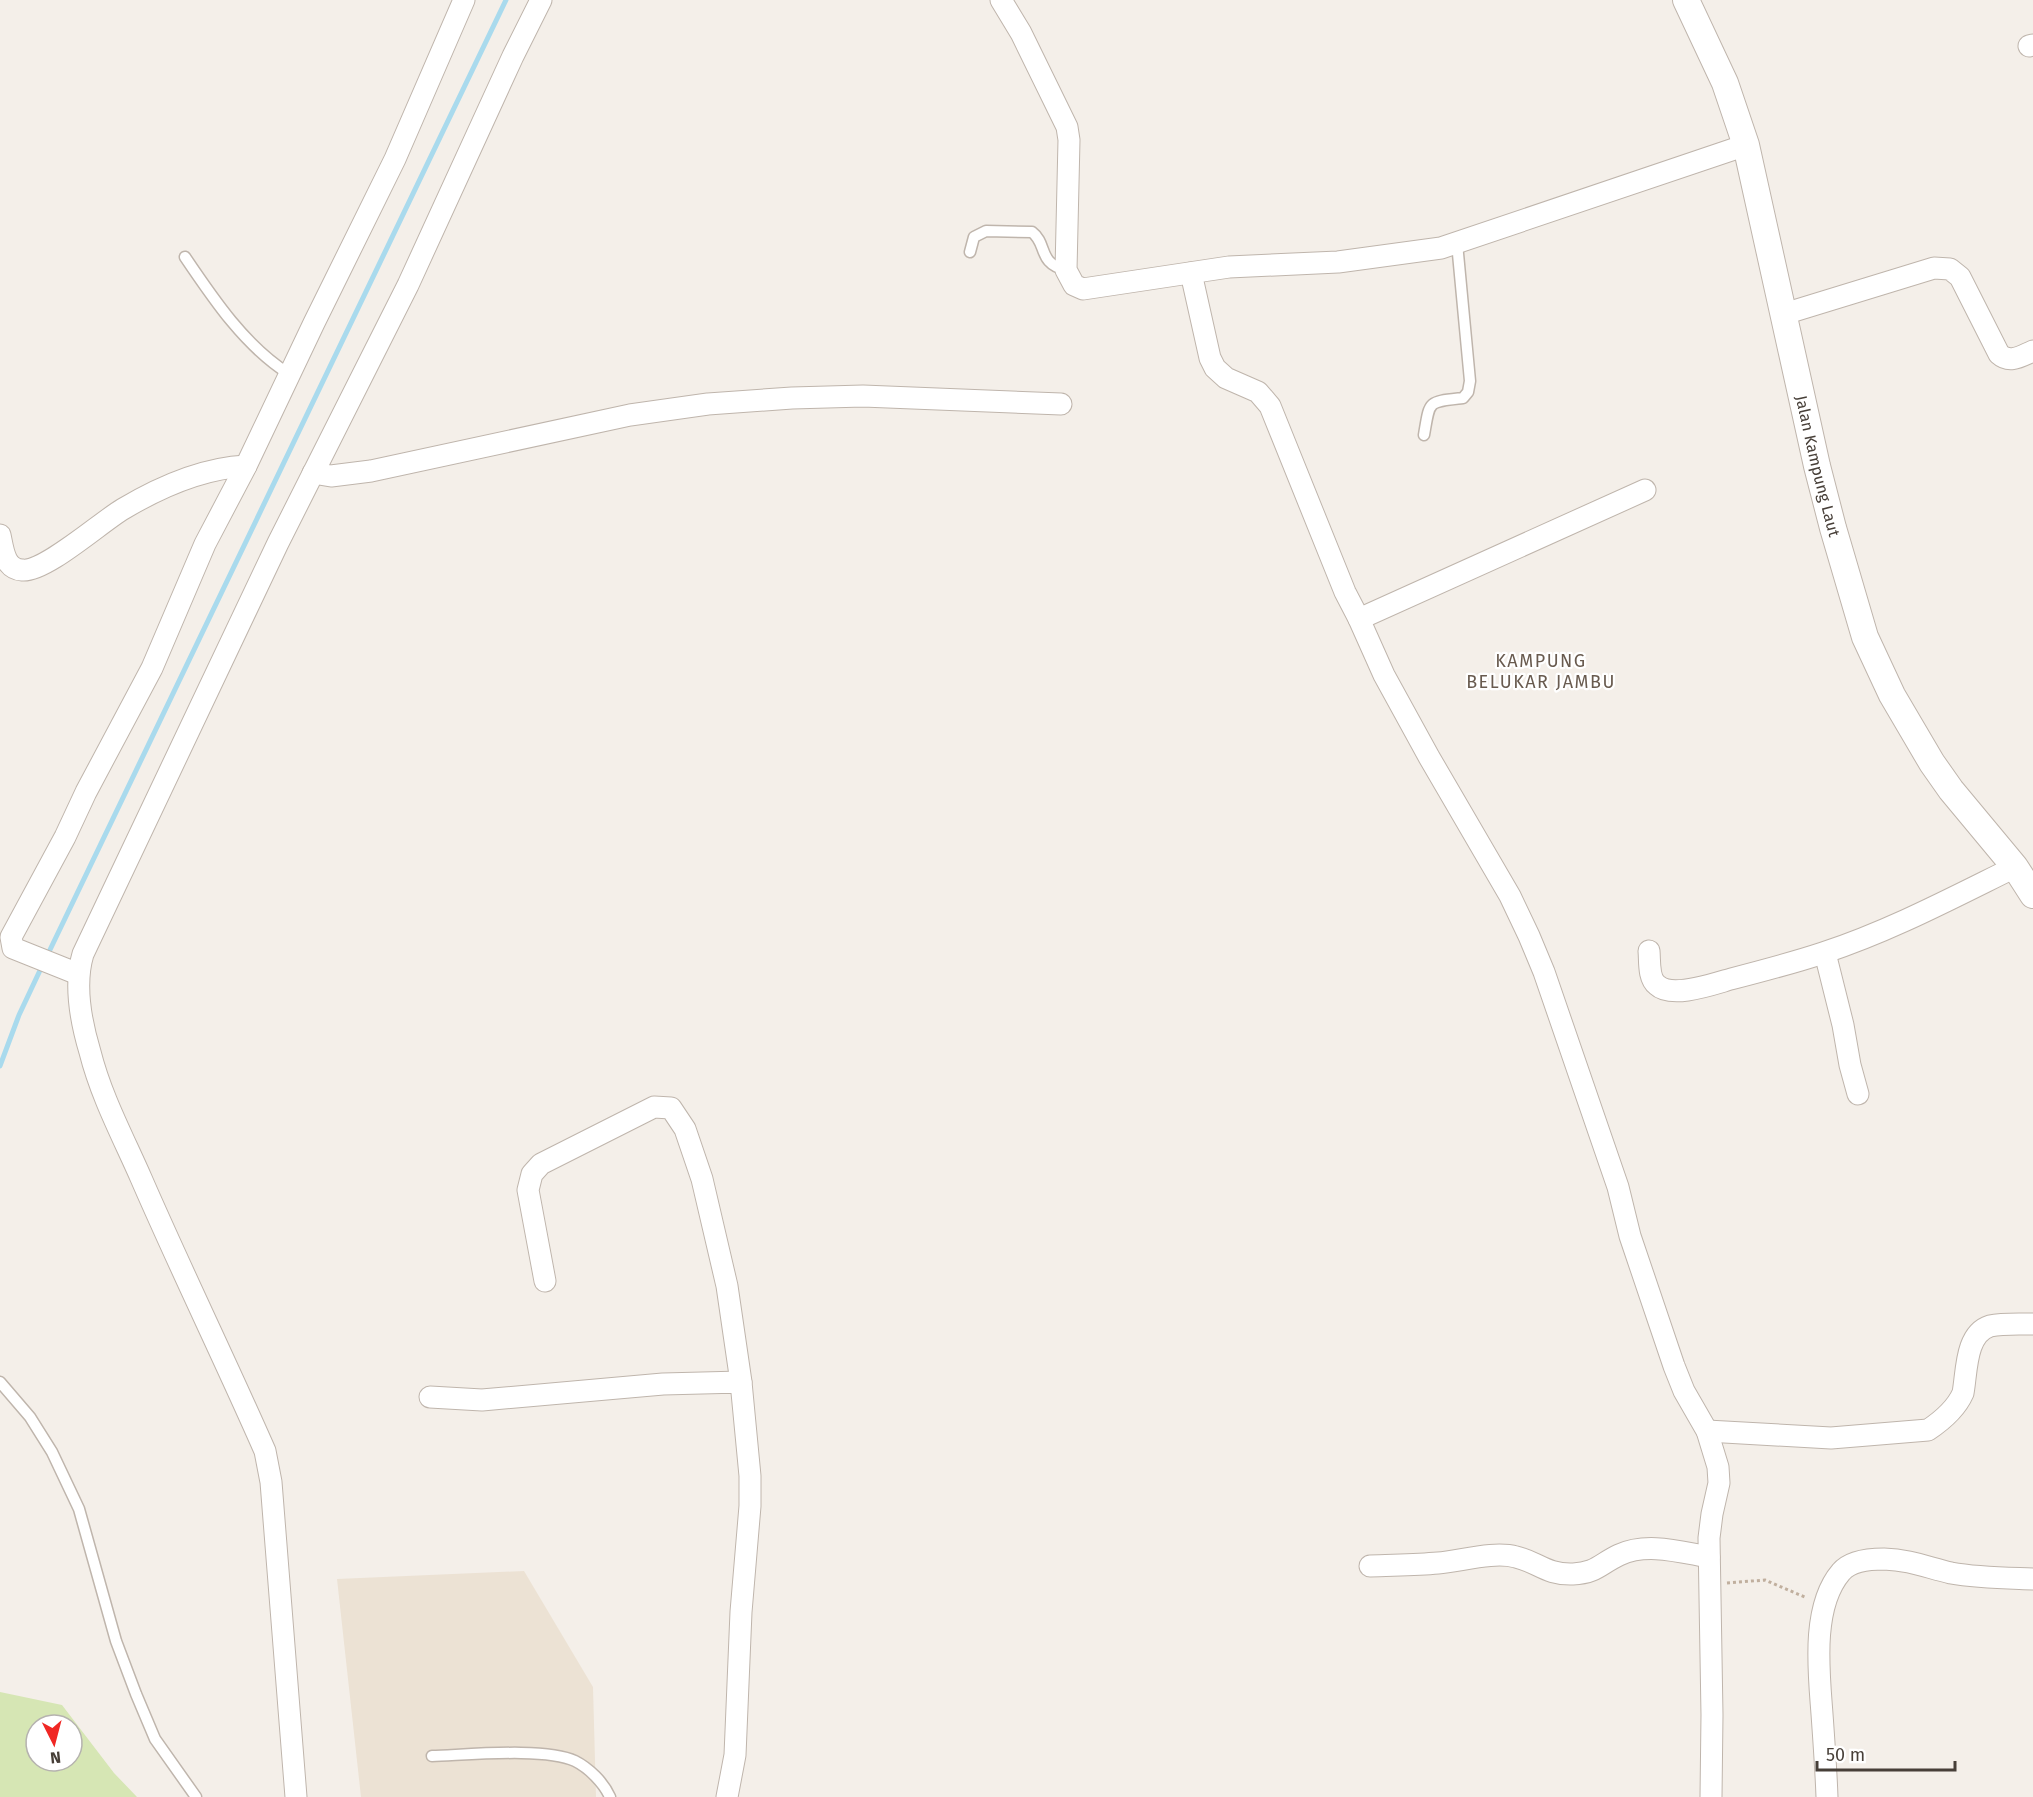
<svg xmlns="http://www.w3.org/2000/svg" width="2033" height="1797" font-family="'Fira Sans',sans-serif">
	<style>
		.education { fill: #ece2d4 }
		.green { fill: #d6e6b4; fill-rule: evenodd }
		.lines { fill: none; stroke-linecap: round; stroke-linejoin: round }
		.stream { stroke: #a9daed; stroke-width: 5 }
		.service-casing { stroke: #bfb5ac; stroke-width: 13 }
		.minor-casing { stroke: #bfb5ac; stroke-width: 23 }
		.tertiary-casing { stroke: #bfb5ac; stroke-width: 28 }
		.path { stroke: #c0af9e; stroke-width: 3; stroke-dasharray: 3 3; stroke-linecap: butt }
		.service { stroke: #fff; stroke-width: 10 }
		.minor { stroke: #fff; stroke-width: 21 }
		.tertiary { stroke: #fff; stroke-width: 26 }
		.labels { text-anchor: middle; stroke-width: 4.5; stroke-linejoin: round; paint-order: stroke }
		.street-label { font-size: 16px; fill: #473f38; stroke: #fff }
		.neighbourhood-label { font-size: 18px; letter-spacing: 1.5px; fill: #695b4f; stroke: #fff }
	</style>
	<rect width="100%" height="100%" fill="#f4efe9"/>
	<path class="education" d="M 524,1571 L 593,1687 L 596,1797 L 361,1797 L 337,1579 Z"/>
	<path class="green" d="M 0,1692 L 62,1705 L 114,1773 L 137,1797 L 0,1797 ZM 36,1725 L 72,1725 L 72,1761 L 36,1761 Z"/>
	<g class="lines">
		<g class="stream">
			<path d="M 47,956 L 506,0"/>
			<path d="M 0,1066 L 19,1015 L 43,964"/>
		</g>
		<g class="service-casing">
			<g id="service">
				<path d="M 970,252 L 974,237 L 986,231 L 1032,232 C 1048,244 1037,263 1066,270"/>
				<path d="M 185,257 C 214,300 245,346 289,374"/>
				<path d="M 1424,435 C 1430,400 1427,402 1463,398 L 1468,392 L 1470,381 L 1457,243"/>
				<path d="M 0,1382 L 30,1417 L 52,1452 L 79,1509 L 116,1641 L 136,1694 L 155,1739 L 196,1797"/>
				<path d="M 432,1756 C 466,1755 546,1747 575,1761 C 589,1768 604,1783 610,1797"/>
			</g>
		</g>
		<g class="minor-casing">
			<g id="minor">
				<path d="M 1001,0 L 1021,33 L 1067,127 L 1069,140 L 1066,270 L 1074,285 L 1083,289 L 1229,267 L 1338,262 L 1441,248 L 1746,145"/>
				<path d="M 2029,46 L 2033,45"/>
				<path d="M 1191,273 L 1210,358 L 1215,368 L 1226,378 L 1258,392 L 1270,406 L 1345,592 L 1359,619 L 1645,490"/>
				<path d="M 1784,314 L 1934,268 L 1950,269 L 1960,277 L 1999,354 C 2010,364 2021,356 2033,351"/>
				<path d="M 313,473 L 331,476 L 371,471 L 630,415 L 708,404 L 792,398 L 863,396 L 1061,404"/>
				<path d="M 0,535 C 3,548 4,569 22,570 C 44,573 101,522 123,509 C 160,487 203,468 246,466"/>
				<path d="M 1359,619 L 1384,675 L 1429,757 L 1510,896 L 1529,936 L 1544,972 L 1618,1187 L 1630,1236 L 1674,1366 L 1684,1391 L 1707,1431 L 1718,1467 L 1719,1483 L 1712,1514 L 1709,1538 L 1712,1715 L 1711,1797"/>
				<path d="M 1649,951 C 1650,961 1648,978 1657,985 C 1672,999 1713,984 1731,979 C 1762,971 1793,963 1823,953 C 1890,931 1952,898 2015,867"/>
				<path d="M 1825,953 L 1843,1025 L 1850,1065 L 1858,1094"/>
				<path d="M 78,974 L 13,948 L 11,937 L 65,837 L 86,792 L 152,668 L 205,544 L 246,466 L 314,323 L 395,159 L 464,0"/>
				<path d="M 545,1281 L 528,1190 L 532,1174 L 541,1164 L 654,1107 L 671,1108 L 685,1129 L 702,1179 L 727,1286 L 741,1382"/>
				<path d="M 430,1397 L 482,1400 L 663,1384 L 741,1382 L 750,1476 L 750,1506 L 741,1612 L 735,1755 L 727,1797"/>
				<path d="M 1707,1431 L 1831,1438 L 1928,1430 C 1943,1420 1956,1409 1963,1393 C 1967,1372 1965,1334 1990,1326 C 2003,1323 2020,1324 2033,1324"/>
				<path d="M 1370,1566 C 1392,1565 1416,1565 1438,1563 C 1461,1561 1494,1551 1516,1557 C 1538,1562 1546,1575 1573,1574 C 1596,1573 1600,1564 1619,1555 C 1647,1542 1680,1552 1709,1557"/>
				<path d="M 296,1797 L 271,1482 L 265,1451 C 225,1360 181,1270 141,1178 C 123,1137 101,1096 90,1052 C 81,1022 74,984 83,954 L 278,543 L 408,285 L 513,56 L 541,0"/>
				<path d="M 1827,1797 C 1826,1769 1824,1742 1822,1714 C 1819,1673 1811,1607 1841,1572 C 1850,1561 1870,1559 1884,1559 C 1910,1560 1926,1567 1951,1573 C 1978,1578 2005,1578 2033,1579"/>
			</g>
		</g>
		<g class="tertiary-casing">
			<g id="tertiary">
				<path id="s1" d="M 1686,0 L 1725,83 L 1746,145 L 1817,466 L 1833,528 L 1865,637 L 1892,695 L 1932,763 L 1951,790 L 2015,867 L 2033,895"/>
			</g>
		</g>
		<path class="path" d="M 1727,1583 L 1765,1580 L 1807,1598"/>
		<use href="#service" class="service"/>
		<use href="#minor" class="minor"/>
		<use href="#tertiary" class="tertiary"/>
	</g>
	<g class="labels">
		<g class="street-label">
			<text dy="6" stroke="none"><textPath href="#s1" startOffset="486">Jalan Kampung Laut</textPath></text>
		</g>
		<g class="neighbourhood-label">
			<text x="1541" y="667">KAMPUNG<tspan x="1541" dy="21">BELUKAR JAMBU</tspan></text>
		</g>
	</g>
	<g transform="translate(54 1743) rotate(174)"><circle r="28" fill="#ffffff" stroke="#b5b2af" stroke-width="1.5"/>
	<path d="M0-4.5L10 22L0 15L-10 22Z" fill="#f02724"/>
	<text y="-9" font-size="16" font-weight="bold" text-anchor="middle" fill="#473f38">N</text>
	</g>
	<path d="M1817 1761v9h138v-9" fill="none" stroke="#473f38" stroke-width="3"/>
	<text x="1826" y="1761" font-size="18" fill="#473f38" stroke="#ffffff" stroke-width="4.5" paint-order="stroke">50 m</text>
</svg>
